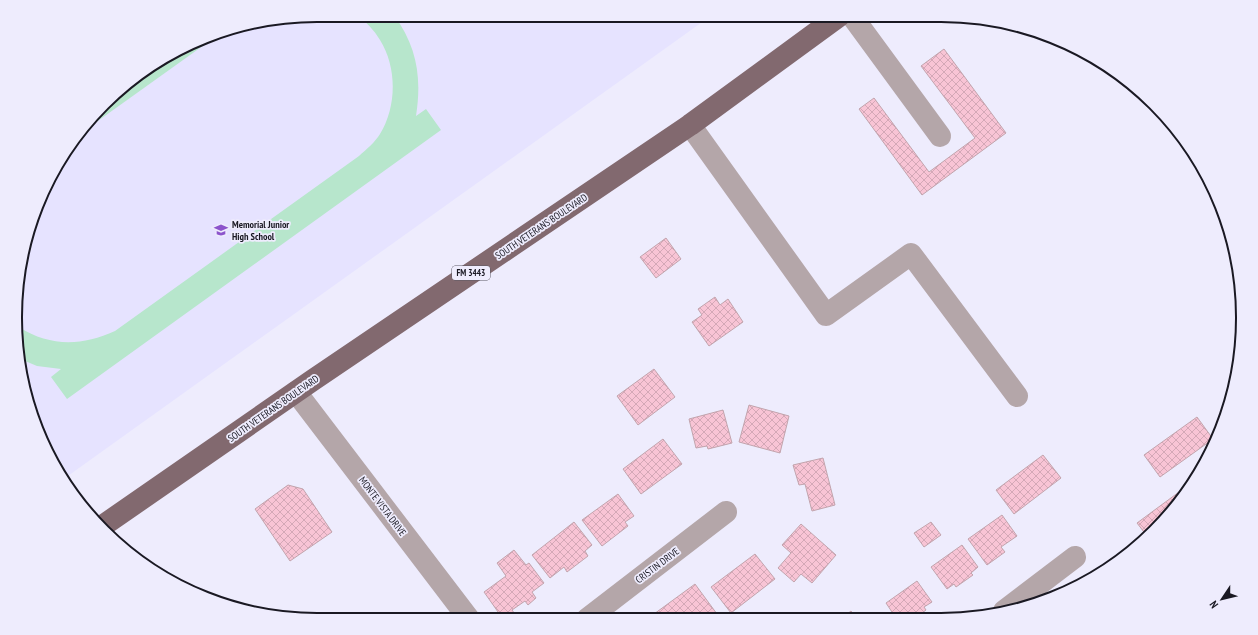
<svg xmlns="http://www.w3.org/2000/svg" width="1258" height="635" font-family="'PT Sans Narrow',sans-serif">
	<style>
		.built { fill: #e6e3ff }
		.garden { fill: #b7e6cc }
		.building { fill: url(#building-cross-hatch); stroke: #c2a4ad }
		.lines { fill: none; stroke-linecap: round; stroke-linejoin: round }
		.minor { stroke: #b4a6a9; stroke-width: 22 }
		.major { stroke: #82696f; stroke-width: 22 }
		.labels { text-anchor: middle; stroke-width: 3.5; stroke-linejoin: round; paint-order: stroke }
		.shield { fill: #eeecfd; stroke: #5a5864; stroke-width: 1 }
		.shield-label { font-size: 9px; font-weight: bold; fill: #1a1923 }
		.poi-label { font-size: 10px; font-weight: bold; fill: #1a1923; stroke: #eeecfd; text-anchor: start }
		.street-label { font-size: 10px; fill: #1a1923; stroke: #eeecfd }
		.rim { fill: none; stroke: #1a1923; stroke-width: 2 }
	</style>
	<defs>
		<pattern id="building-cross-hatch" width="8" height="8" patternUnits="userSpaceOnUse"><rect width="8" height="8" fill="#f8c4d5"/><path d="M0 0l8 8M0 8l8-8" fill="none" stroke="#d4a8b7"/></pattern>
	</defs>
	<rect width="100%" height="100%" fill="#eeecfd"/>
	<path class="built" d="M 318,15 L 712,15 L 65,478 L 46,451 L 18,357 L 21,258 L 38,202 L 66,150 L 133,78 L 220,31 Z"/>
	<g class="garden">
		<path d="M 358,15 L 394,15 C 417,47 422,77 416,116 L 426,109 L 441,130 L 67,399 L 51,377 L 61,369 L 37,366 L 18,358 L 19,327 C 50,347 82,346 115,331 L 359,156 C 367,149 375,142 380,134 C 397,106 397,67 380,40 C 374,30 366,22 358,15 Z"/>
		<path d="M 225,30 L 81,133 L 133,78 L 220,31 Z"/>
	</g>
	<g class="building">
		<path d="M 944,49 L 1006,133 L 922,195 L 859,109 L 874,98 L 929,172 L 975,138 L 921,66 Z"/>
		<path d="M 666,238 L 681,259 L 656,278 L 640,257 Z"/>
		<path d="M 715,297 L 720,305 L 728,299 L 743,322 L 709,346 L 692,322 L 702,315 L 698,309 Z"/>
		<path d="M 654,369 L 675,397 L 638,425 L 617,396 Z"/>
		<path d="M 749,405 L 789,416 L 780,453 L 739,442 Z"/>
		<path d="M 723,410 L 732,443 L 708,449 L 707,446 L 696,448 L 689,419 Z"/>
		<path d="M 1197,417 L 1213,439 L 1160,477 L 1144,455 Z"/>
		<path d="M 663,439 L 682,464 L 641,494 L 623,469 Z"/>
		<path d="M 1043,455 L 1061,478 L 1014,514 L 996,490 Z"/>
		<path d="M 823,458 L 835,505 L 812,511 L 805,484 L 799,485 L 793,465 Z"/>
		<path d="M 288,485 L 303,489 L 332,532 L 290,561 L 255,509 Z"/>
		<path d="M 1179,492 L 1182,496 L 1168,517 L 1147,536 L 1137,523 Z"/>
		<path d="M 618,494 L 634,516 L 625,522 L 628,526 L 602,546 L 582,520 Z"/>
		<path d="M 1002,515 L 1017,536 L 1001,547 L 1005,552 L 987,565 L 968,539 Z"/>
		<path d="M 574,522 L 592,545 L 585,551 L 588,556 L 567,572 L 564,567 L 550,578 L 532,555 Z"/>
		<path d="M 931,522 L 941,535 L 924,547 L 914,533 Z"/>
		<path d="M 801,524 L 836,555 L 812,583 L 801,574 L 794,582 L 778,568 L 791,553 L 782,545 Z"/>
		<path d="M 962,545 L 978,567 L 971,573 L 973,575 L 956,587 L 954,584 L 947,589 L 931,567 Z"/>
		<path d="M 514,550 L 526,565 L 529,563 L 544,583 L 532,592 L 536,598 L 528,605 L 525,601 L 512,610 L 517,617 L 515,619 L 503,619 L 484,592 L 506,576 L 497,563 Z"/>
		<path d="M 755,554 L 775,579 L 731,613 L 711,587 Z"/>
		<path d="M 917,581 L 932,602 L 924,607 L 926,610 L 918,616 L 919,618 L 896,618 L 886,603 Z"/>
		<path d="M 695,584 L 717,614 L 712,618 L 658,618 L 654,614 Z"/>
		<path d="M 851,611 L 856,618 L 842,618 Z"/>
	</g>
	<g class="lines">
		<g class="minor">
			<path d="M 852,16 L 940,136"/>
			<path d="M 690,125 L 826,315 L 911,254 L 1017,396"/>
			<path d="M 296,392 L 469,619"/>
			<path d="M 1004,611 L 1075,557"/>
			<path d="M 587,619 L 726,512"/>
		</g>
		<path class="major" d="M 101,527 L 313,380 L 690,125 L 839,16"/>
	</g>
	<defs>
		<g id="school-bare" transform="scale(1.08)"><path d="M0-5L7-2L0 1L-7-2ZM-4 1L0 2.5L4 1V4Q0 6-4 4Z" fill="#8c54cc" stroke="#eeecfd" stroke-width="2.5" paint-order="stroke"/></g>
	</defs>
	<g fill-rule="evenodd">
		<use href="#school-bare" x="221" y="230"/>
	</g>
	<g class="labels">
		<rect class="shield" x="452" y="266" width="38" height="14" rx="3"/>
		<g class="shield-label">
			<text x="471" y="276">FM 3443</text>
		</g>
		<g class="poi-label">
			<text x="232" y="228">Memorial Junior<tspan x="232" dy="12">High School</tspan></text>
		</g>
		<g class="street-label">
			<text transform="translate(541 226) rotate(-34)" y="4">SOUTH VETERANS BOULEVARD</text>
			<text transform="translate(273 408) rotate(-35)" y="4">SOUTH VETERANS BOULEVARD</text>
			<text transform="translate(383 506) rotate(53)" y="4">MONTE VISTA DRIVE</text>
			<text transform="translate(657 565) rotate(-37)" y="4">CRISTIN DRIVE</text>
		</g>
	</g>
	<path d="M0 0H1258V635H0ZM317 22H941A295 295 0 0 1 1236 317V318A295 295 0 0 1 941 613H317A295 295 0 0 1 22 318V317A295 295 0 0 1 317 22Z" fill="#eeecfd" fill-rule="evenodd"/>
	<path class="rim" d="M317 22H941A295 295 0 0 1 1236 317V318A295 295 0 0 1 941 613H317A295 295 0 0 1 22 318V317A295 295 0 0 1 317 22Z"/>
	<g transform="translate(1222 599) rotate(235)" stroke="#eeecfd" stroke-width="3" paint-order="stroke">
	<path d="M0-3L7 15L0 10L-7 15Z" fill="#1a1923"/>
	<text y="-6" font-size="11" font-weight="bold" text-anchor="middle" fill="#1a1923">N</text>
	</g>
</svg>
